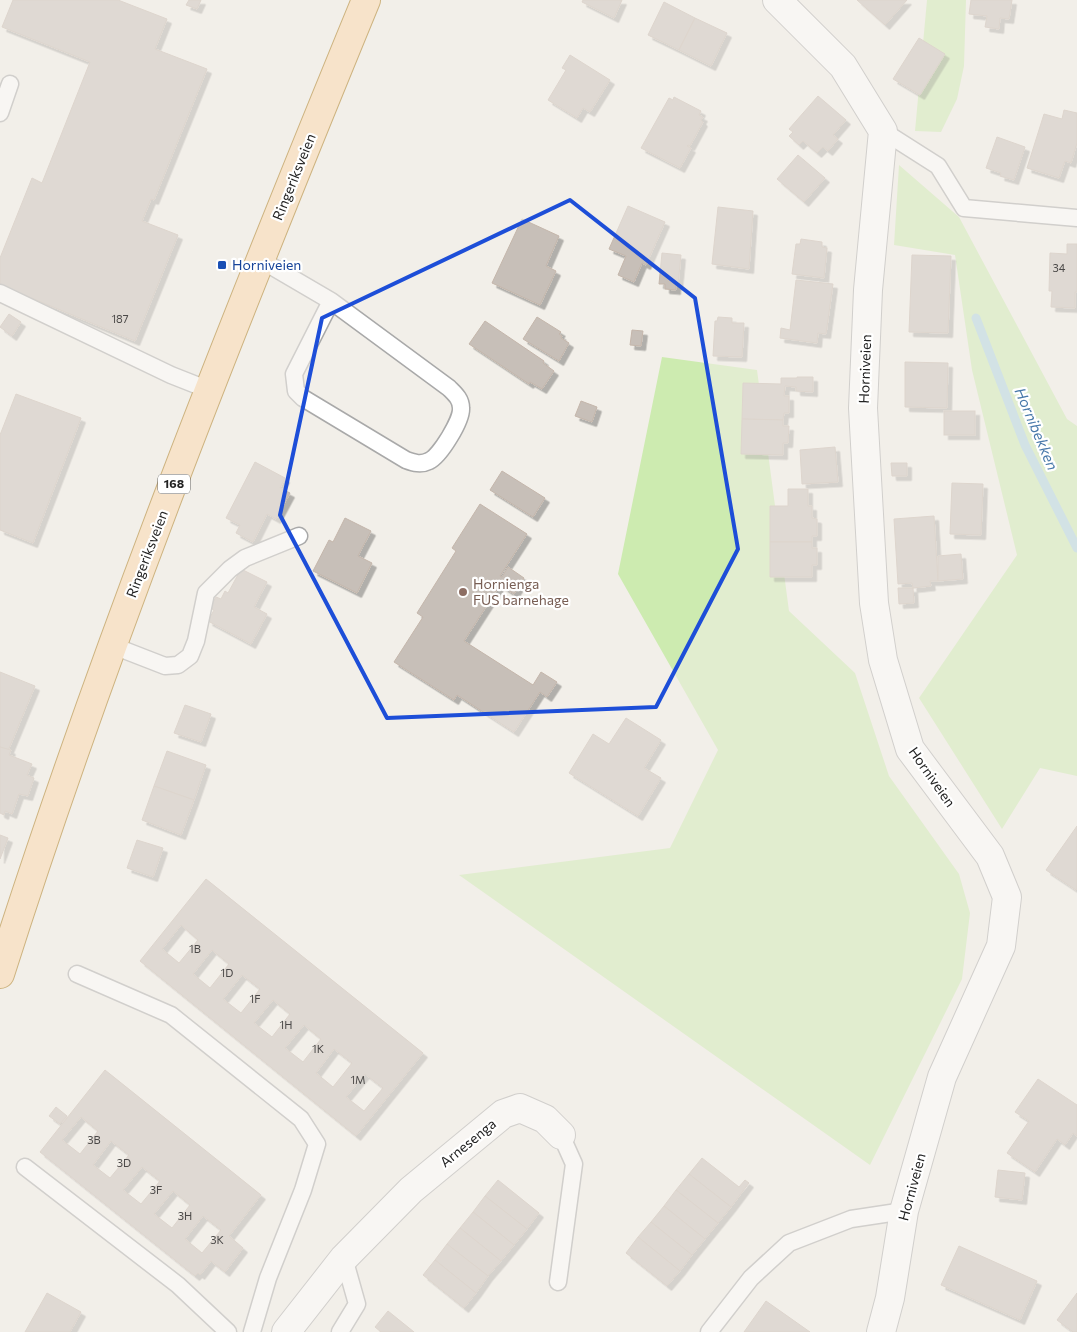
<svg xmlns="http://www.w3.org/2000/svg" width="1077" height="1332" font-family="Commissioner,sans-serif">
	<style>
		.grass { fill: #cdebb0 }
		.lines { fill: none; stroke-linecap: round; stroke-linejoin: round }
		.stream { stroke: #aad3df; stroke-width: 9 }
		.building { fill: #c7bfb8; stroke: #c4b6ab; fill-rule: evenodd; filter: url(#shadow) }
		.service-casing { stroke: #a9a9a9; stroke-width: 19 }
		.minor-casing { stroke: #a9a9a9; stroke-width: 30 }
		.primary-casing { stroke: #a06b00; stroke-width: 30 }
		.service { stroke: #fff; stroke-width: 16 }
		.minor { stroke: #fff; stroke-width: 28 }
		.primary { stroke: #fcd6a4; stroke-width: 28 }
		.marked { fill: none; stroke: #1d4ed8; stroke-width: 4; stroke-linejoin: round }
		.transit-dot { fill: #1a4fb4; stroke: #fff; stroke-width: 2 }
		.education-dot { fill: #8d6e63; stroke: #fff; stroke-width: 2 }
		.labels { text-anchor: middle; stroke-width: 4.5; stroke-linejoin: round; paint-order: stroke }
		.number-label { font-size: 11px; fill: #4b4948 }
		.shield { fill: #fff; stroke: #646464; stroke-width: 1 }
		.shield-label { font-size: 12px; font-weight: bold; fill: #222 }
		.street-label { font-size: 14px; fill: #222; stroke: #fff }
		.transit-label { font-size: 14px; fill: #164399; stroke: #fff; text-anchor: start }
		.education-label { font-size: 14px; fill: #785e54; stroke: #fff; text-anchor: start }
		.water-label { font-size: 15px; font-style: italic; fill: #4a7aab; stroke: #fff }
	</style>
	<defs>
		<filter id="shadow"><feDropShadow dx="4.5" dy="4.5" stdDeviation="0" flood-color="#0004"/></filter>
	</defs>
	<rect width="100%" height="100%" fill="#f2efe9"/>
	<g class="grass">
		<path d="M 927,0 L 966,0 L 964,66 L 957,99 L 941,132 L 915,131 Z"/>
		<path d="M 899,165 L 959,217 L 1067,419 L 1077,426 L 1077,776 L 1040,768 L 1002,829 L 919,698 L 1017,555 L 972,370 L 955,255 L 894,245 Z"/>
		<path d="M 662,357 L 757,370 L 789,611 L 855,673 L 889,776 L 959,874 L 970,913 L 962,979 L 870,1165 L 459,875 L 670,848 L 718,750 L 618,574 Z"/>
	</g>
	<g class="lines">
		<path class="stream" d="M 976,318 L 1025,445 L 1077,548"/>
	</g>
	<g class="building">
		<path d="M 13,0 L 118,0 L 167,19 L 155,49 L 207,69 L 154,200 L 151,199 L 142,221 L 178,235 L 135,341 L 0,285 L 0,258 L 32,178 L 42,183 L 90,62 L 2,27 Z"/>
		<path d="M 189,0 L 201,0 L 197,9 L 186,5 Z"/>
		<path d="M 583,0 L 622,0 L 614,18 L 582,2 Z"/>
		<path d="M 857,0 L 907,0 L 885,25 Z"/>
		<path d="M 971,0 L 1012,0 L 1009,19 L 1000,18 L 999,29 L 985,27 L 987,16 L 969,14 Z"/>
		<path d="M 664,2 L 695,18 L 679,50 L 648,35 Z"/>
		<path d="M 695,18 L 727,33 L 711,66 L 679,50 Z"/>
		<path d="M 919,38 L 945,54 L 920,95 L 893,79 Z"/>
		<path d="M 570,55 L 610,80 L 590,112 L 583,108 L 577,118 L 548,100 L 566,70 L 562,68 Z"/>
		<path d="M 818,96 L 846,120 L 833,135 L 838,139 L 828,151 L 823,147 L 817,153 L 803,141 L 799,145 L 789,136 L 793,132 L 789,129 Z"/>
		<path d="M 674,97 L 701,111 L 699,115 L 703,117 L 701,120 L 703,122 L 690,146 L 688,145 L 687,146 L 691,148 L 680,168 L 641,148 L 669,98 L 673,100 Z"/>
		<path d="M 1064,110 L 1077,113 L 1077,143 L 1071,163 L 1065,161 L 1059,178 L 1027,168 L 1044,114 L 1062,119 Z"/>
		<path d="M 997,137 L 1025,147 L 1014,180 L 1000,176 L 1001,173 L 986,168 Z"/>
		<path d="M 798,155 L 825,178 L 804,202 L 777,179 Z"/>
		<path d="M 628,206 L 665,222 L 646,265 L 642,263 L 634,282 L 618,275 L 626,256 L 609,249 Z"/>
		<path d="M 718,207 L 753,211 L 749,269 L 712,264 Z"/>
		<path d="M 522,219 L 559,236 L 546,266 L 556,271 L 540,305 L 492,283 Z"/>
		<path d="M 801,239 L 822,242 L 822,247 L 827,248 L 824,278 L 792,274 L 796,244 L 800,244 Z"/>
		<path d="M 1067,244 L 1077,244 L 1077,292 L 1075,292 L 1075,308 L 1051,307 L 1052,291 L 1049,291 L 1050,253 L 1067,254 Z"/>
		<path d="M 662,253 L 681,255 L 678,285 L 676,285 L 676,290 L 665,289 L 665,284 L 659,284 Z"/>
		<path d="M 912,255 L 951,256 L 948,333 L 909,332 Z"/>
		<path d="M 796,280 L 833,284 L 826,334 L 818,333 L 817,343 L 780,338 L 781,328 L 790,330 Z"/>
		<path d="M 9,314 L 21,322 L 12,336 L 0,327 Z"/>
		<path d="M 537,317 L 561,332 L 559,334 L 562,336 L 561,338 L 569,343 L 559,361 L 523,339 Z"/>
		<path d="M 718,317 L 732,318 L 732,323 L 744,323 L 742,357 L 713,356 L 715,321 L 717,321 Z"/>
		<path d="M 485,321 L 544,361 L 543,363 L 554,371 L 542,389 L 530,382 L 529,384 L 469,344 Z"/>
		<path d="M 632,330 L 643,331 L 641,346 L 630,345 Z"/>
		<path d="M 905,362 L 948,363 L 947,408 L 905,407 Z"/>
		<path d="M 797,377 L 813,377 L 813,392 L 796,391 L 796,387 L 785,386 L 784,396 L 789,396 L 789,413 L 784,413 L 783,420 L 742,419 L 743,383 L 781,384 L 781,378 L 797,378 Z"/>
		<path d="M 16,394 L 81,418 L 33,543 L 0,530 L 0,435 Z"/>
		<path d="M 581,401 L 597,407 L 592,422 L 575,416 Z"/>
		<rect x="944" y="411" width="31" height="24"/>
		<path d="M 742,419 L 783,420 L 783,426 L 789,426 L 788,443 L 783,443 L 783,455 L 741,454 Z"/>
		<path d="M 835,447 L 838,482 L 802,484 L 800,450 Z"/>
		<path d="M 255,462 L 285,478 L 280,488 L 290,493 L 276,519 L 267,514 L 253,542 L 236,533 L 240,525 L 226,518 Z"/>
		<path d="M 891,463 L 907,463 L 907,476 L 892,476 Z"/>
		<path d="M 502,471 L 545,498 L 533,517 L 490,490 Z"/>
		<path d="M 952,483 L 983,484 L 981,535 L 950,534 Z"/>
		<path d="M 788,489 L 808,489 L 808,506 L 812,506 L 812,518 L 817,519 L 817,536 L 812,536 L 812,542 L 770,542 L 770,506 L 788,506 Z"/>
		<path d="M 480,504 L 527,534 L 500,576 L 502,577 L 508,567 L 524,578 L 514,594 L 500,585 L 464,641 L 533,685 L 541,672 L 557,682 L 547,697 L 540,692 L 514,732 L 457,695 L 454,700 L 394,662 L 423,617 L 417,613 L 456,551 L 452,548 Z"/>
		<path d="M 934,516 L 938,581 L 930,581 L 931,586 L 913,588 L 912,583 L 898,584 L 894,519 Z"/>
		<path d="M 345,518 L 371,531 L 358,556 L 372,563 L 357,593 L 313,571 L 329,540 L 333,542 Z"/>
		<path d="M 770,542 L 812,542 L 812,548 L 817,548 L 817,565 L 812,565 L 812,577 L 770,577 Z"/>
		<path d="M 961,554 L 963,579 L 938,581 L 938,556 Z"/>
		<path d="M 241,569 L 267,582 L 254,607 L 267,614 L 251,644 L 208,621 L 214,610 L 210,608 L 216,597 L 221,599 L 225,591 L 228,593 Z"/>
		<path d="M 898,588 L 913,588 L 914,603 L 899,604 Z"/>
		<path d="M 0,672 L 35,686 L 8,751 L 0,747 Z"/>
		<path d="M 185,705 L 211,714 L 201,742 L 174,733 Z"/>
		<path d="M 626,718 L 661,740 L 644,768 L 661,778 L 638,816 L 569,773 L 593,734 L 609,744 Z"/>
		<path d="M 0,747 L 11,750 L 9,755 L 32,764 L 27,775 L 34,778 L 28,796 L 19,794 L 12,814 L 5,811 L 4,815 L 0,813 Z"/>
		<path d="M 167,751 L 206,765 L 194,800 L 154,786 Z"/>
		<path d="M 154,786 L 194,800 L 181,835 L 142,820 Z"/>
		<path d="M 1077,826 L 1077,888 L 1076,890 L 1046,870 Z"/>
		<path d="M 0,835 L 8,838 L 0,859 Z"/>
		<path d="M 137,840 L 163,848 L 153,877 L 127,868 Z"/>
		<path d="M 206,879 L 423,1053 L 356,1136 L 140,961 ZM 181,925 L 198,940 L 179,963 L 162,949 ZM 212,950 L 229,964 L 210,988 L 193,974 ZM 242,975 L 260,989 L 241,1013 L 223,999 ZM 273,1000 L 290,1014 L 272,1037 L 254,1023 ZM 304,1025 L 321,1039 L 303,1062 L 285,1048 ZM 334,1049 L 352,1063 L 333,1087 L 316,1073 ZM 365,1074 L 383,1088 L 364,1111 L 346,1097 Z"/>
		<path d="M 105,1070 L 261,1195 L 229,1236 L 243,1248 L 225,1272 L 211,1261 L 200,1275 L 198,1273 L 195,1276 L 40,1152 ZM 81,1117 L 98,1131 L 80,1154 L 62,1140 ZM 111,1141 L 129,1155 L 110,1178 L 93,1165 ZM 142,1167 L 160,1181 L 141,1204 L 123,1190 ZM 173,1191 L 190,1205 L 172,1228 L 154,1214 ZM 203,1216 L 221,1230 L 202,1253 L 185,1239 Z"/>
		<path d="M 1038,1079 L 1077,1105 L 1077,1136 L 1073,1133 L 1065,1145 L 1057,1139 L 1035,1172 L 1007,1153 L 1029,1121 L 1015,1112 Z"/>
		<path d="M 56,1107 L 67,1116 L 60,1124 L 49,1116 Z"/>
		<path d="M 702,1158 L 739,1187 L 745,1180 L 749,1183 L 731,1207 L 689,1174 Z"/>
		<path d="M 998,1170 L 1025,1173 L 1022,1200 L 995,1197 Z"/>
		<path d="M 689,1174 L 731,1207 L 718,1223 L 676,1190 Z"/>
		<path d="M 498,1180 L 539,1213 L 527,1229 L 485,1196 Z"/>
		<path d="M 676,1190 L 718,1223 L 705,1239 L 664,1206 Z"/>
		<path d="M 485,1196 L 527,1229 L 514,1245 L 473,1212 Z"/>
		<path d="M 664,1206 L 705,1239 L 692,1255 L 651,1222 Z"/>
		<path d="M 473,1212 L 514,1245 L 501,1261 L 460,1228 Z"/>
		<path d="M 651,1222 L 692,1255 L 680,1271 L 638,1237 Z"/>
		<path d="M 460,1228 L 501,1261 L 488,1276 L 447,1244 Z"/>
		<path d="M 638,1237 L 680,1271 L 667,1286 L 626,1253 Z"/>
		<path d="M 447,1244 L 488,1276 L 476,1293 L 435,1260 Z"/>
		<path d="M 959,1246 L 1037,1281 L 1020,1320 L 941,1285 Z"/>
		<path d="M 435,1260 L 476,1293 L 464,1308 L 423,1275 Z"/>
		<path d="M 47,1293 L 81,1312 L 70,1332 L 25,1332 Z"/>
		<path d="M 1077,1293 L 1077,1332 L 1073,1332 L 1057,1320 Z"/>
		<path d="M 766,1301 L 810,1332 L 744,1332 Z"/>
		<path d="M 388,1311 L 414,1332 L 381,1332 L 375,1327 Z"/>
	</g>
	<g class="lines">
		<g class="service-casing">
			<g id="service">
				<path d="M 0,113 L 10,84"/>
				<path d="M 883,131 L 938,166 L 964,208 L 1077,218"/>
				<path d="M 261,260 L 331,301 L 449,388 C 455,394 461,399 461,408 C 462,420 440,456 429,461 C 421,465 414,463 406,460 L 303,398 L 296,391 L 294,374 L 331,301"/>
				<path d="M 0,293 L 171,375 L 209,390"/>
				<path d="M 111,645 L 165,666 L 178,665 L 190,656 L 196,641 L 206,593 L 230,569 L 245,558 L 299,536"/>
				<path d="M 77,974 L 171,1015 L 301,1119 L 317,1144 L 303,1190 L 268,1278 L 252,1332"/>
				<path d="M 25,1167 L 178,1285 L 228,1332"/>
				<path d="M 558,1282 L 574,1164 L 561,1135"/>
				<path d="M 340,1332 L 357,1304 L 344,1258"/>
				<path d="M 709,1332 L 751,1278 L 789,1243 L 851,1219 L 904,1211"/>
			</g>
		</g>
		<g class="minor-casing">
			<g id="minor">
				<path d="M 777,0 L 843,66 L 883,131 L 868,290 L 863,408 L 874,603 L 883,660 L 910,749 L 990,856 L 1007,897 L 1001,946 L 942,1077 L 904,1211 L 890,1298 L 881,1332"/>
				<path d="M 286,1332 L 344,1258 L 411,1190 L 503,1114 L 520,1108 L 545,1119 L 561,1135"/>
			</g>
		</g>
		<g class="primary-casing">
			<path id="primary" d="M 0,974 C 105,644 234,321 366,0"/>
		</g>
		<use href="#service" class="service"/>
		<use href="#minor" class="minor"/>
		<use href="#primary" class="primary"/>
	</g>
	<path d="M0 0H1077V1332H0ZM 570,200 L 695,298 L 738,549 L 656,707 L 387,718 L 280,515 L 322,318 Z" fill="#f2efe9" fill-opacity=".55" fill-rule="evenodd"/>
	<path class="marked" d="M 570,200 L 695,298 L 738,549 L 656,707 L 387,718 L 280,515 L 322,318 Z"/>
	<rect class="transit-dot" x="217" y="260" width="10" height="10" rx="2.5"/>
	<circle class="education-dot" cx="463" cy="592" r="5"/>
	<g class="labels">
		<g class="number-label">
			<text x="1059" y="272">34</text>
			<text x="120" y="323">187</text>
			<text x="195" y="953">1B</text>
			<text x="227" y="977">1D</text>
			<text x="255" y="1003">1F</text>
			<text x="286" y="1029">1H</text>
			<text x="318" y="1053">1K</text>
			<text x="358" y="1084">1M</text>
			<text x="94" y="1144">3B</text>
			<text x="124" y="1167">3D</text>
			<text x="156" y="1194">3F</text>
			<text x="185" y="1220">3H</text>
			<text x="217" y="1244">3K</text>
		</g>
		<rect class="shield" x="158" y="474.5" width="32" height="19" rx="4"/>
		<g class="shield-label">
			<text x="174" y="488">168</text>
		</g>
		<g class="street-label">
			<text transform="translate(294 177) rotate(-68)" y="5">Ringeriksveien</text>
			<text transform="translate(865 369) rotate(-88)" y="5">Horniveien</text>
			<text transform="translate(147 554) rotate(-69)" y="5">Ringeriksveien</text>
			<text transform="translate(932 777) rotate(55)" y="5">Horniveien</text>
			<text transform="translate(468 1143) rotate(-39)" y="5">Arnesenga</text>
			<text transform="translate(912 1187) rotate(-75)" y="5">Horniveien</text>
		</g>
		<g class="transit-label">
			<text x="232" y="270">Horniveien</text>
		</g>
		<g class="education-label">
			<text x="473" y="589">Hornienga<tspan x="473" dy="16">FUS barnehage</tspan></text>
		</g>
		<g class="water-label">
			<text transform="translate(1036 429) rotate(67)" y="5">Hornibekken</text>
		</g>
	</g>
</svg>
